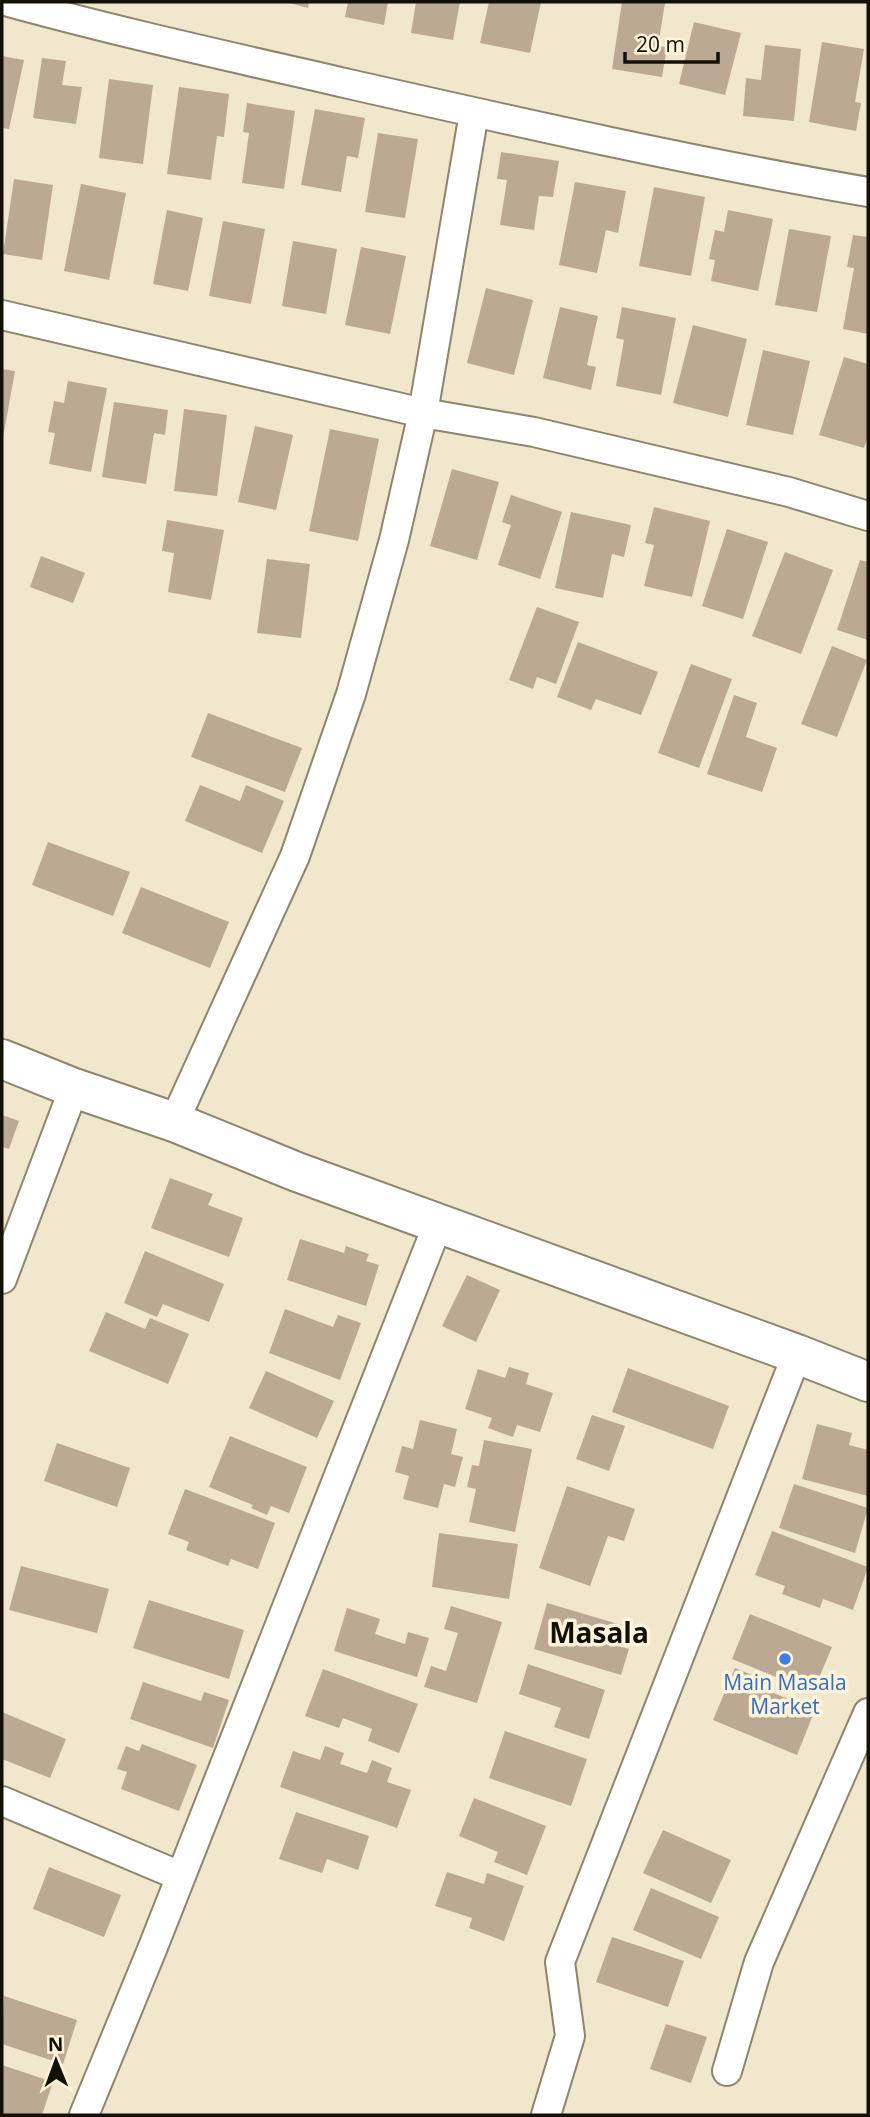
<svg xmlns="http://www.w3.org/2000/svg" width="870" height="2117" font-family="'Open Sans',sans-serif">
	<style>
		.building { fill: #bca994 }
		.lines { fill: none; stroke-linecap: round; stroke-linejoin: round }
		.street-casing { stroke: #8d856d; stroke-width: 32 }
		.secondary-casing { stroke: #8d856d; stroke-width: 42 }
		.street { stroke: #fff; stroke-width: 28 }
		.secondary { stroke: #fff; stroke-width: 38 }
		.shop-dot { fill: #3f7fe0; stroke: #fdf4da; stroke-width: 2.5 }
		.labels { text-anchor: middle; stroke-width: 7; stroke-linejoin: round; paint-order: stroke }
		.shop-label { font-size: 21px; fill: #366cbe; stroke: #fdf4da }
		.district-label { font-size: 28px; font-weight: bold; fill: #131007; stroke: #fdf4da }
	</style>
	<rect width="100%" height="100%" fill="#f0e7cd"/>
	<g class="building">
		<path d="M 286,2 L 309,2 L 308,8 Z"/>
		<path d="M 348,2 L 388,2 L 384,25 L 345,17 Z"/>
		<path d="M 416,2 L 460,2 L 453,40 L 411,33 Z"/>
		<path d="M 489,2 L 541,2 L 530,53 L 480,43 Z"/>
		<path d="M 622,2 L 665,3 L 658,46 L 667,47 L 662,77 L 612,69 Z"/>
		<path d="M 694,22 L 741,33 L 725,95 L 679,84 Z"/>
		<path d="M 822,42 L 864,49 L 855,102 L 861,103 L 856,131 L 809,122 Z"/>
		<path d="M 765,45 L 801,49 L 794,121 L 743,116 L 746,78 L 761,80 Z"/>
		<path d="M 2,56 L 24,60 L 9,129 L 2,128 Z"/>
		<path d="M 42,58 L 66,61 L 62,85 L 82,87 L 76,124 L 33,118 Z"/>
		<path d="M 109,79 L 153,85 L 143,164 L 99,158 Z"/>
		<path d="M 179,87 L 229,94 L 224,137 L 217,136 L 211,180 L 167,174 Z"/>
		<path d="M 247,103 L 295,111 L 284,189 L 242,183 L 249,133 L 243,132 Z"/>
		<path d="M 315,109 L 365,118 L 358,158 L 347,156 L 341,192 L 301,185 Z"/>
		<path d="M 378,133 L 418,139 L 405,218 L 365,212 Z"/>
		<path d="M 501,152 L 559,161 L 553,197 L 539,196 L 534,230 L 500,225 L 507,180 L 497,179 Z"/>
		<path d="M 14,179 L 53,185 L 42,260 L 3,254 Z"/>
		<path d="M 575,182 L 626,191 L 618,233 L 606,230 L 597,273 L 559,265 Z"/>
		<path d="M 81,184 L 126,193 L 109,280 L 64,271 Z"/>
		<path d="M 654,187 L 705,197 L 691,276 L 639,266 Z"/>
		<path d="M 167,210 L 203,218 L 188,291 L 153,284 Z"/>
		<path d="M 728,210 L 773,219 L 758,291 L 711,281 L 715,260 L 709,259 L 715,230 L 724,232 Z"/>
		<path d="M 223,221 L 265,229 L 251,304 L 209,296 Z"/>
		<path d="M 789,229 L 831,236 L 817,312 L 775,305 Z"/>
		<path d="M 853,235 L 868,237 L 868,334 L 843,329 L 854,268 L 847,267 Z"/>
		<path d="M 293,241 L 337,249 L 326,314 L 282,306 Z"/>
		<path d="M 361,247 L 406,256 L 390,334 L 345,325 Z"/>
		<path d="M 486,288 L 533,300 L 514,375 L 467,363 Z"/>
		<path d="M 560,307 L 598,316 L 587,365 L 596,367 L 591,390 L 543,378 Z"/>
		<path d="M 622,307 L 676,318 L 661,395 L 616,386 L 624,340 L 616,338 Z"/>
		<path d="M 693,325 L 747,339 L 728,417 L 673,403 Z"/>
		<path d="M 763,350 L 810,361 L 793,435 L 746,425 Z"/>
		<path d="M 844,357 L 868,364 L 868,436 L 864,448 L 819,435 Z"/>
		<path d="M 2,369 L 15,371 L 3,438 L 2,438 Z"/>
		<path d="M 68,381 L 107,388 L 91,472 L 49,464 L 55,433 L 48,432 L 54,401 L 64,403 Z"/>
		<path d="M 114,402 L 168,410 L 165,435 L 154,433 L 146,484 L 102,477 Z"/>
		<path d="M 184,409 L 227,415 L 217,496 L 174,491 Z"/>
		<path d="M 255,426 L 293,435 L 276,510 L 238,502 Z"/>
		<path d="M 330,429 L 379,439 L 358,541 L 309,531 Z"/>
		<path d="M 452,469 L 499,482 L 477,560 L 430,546 Z"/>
		<path d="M 511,495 L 562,512 L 540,579 L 498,565 L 511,525 L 502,522 Z"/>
		<path d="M 654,507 L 710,521 L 692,597 L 644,586 L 654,545 L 645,543 Z"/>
		<path d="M 571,512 L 631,525 L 624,557 L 612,554 L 603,598 L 555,588 Z"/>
		<path d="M 167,520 L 224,530 L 211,600 L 168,592 L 174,553 L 162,551 Z"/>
		<path d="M 727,529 L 768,542 L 743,619 L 702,606 Z"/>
		<path d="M 785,552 L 833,570 L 801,654 L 752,636 Z"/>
		<path d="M 41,556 L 85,573 L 73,603 L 30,587 Z"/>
		<path d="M 267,559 L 310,564 L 301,638 L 257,633 Z"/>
		<path d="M 860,560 L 868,562 L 868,640 L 837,630 Z"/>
		<path d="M 537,607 L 579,622 L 556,684 L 537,677 L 533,689 L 509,680 Z"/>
		<path d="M 578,642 L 658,672 L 641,715 L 596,699 L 591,710 L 557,697 Z"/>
		<path d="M 832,646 L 867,660 L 837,737 L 801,724 Z"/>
		<path d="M 691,664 L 732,679 L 699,768 L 658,753 Z"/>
		<path d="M 734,695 L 757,703 L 746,737 L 777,748 L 762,792 L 707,774 Z"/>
		<path d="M 208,713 L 302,748 L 285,792 L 191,757 Z"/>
		<path d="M 200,785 L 240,801 L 246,785 L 284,801 L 262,853 L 185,821 Z"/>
		<path d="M 48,842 L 130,872 L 113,916 L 32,885 Z"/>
		<path d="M 141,887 L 229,922 L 210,968 L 122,933 Z"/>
		<path d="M 2,1115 L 19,1121 L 9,1149 L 2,1147 Z"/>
		<path d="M 170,1178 L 213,1194 L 208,1205 L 243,1218 L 229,1257 L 151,1228 Z"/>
		<path d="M 300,1239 L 344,1253 L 346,1246 L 369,1254 L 366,1261 L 379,1265 L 366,1306 L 287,1280 Z"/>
		<path d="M 145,1251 L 224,1284 L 209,1322 L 163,1304 L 157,1317 L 124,1303 Z"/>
		<path d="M 467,1275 L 500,1290 L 476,1342 L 442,1326 Z"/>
		<path d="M 285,1309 L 333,1327 L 338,1315 L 361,1323 L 340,1380 L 269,1353 Z"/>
		<path d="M 106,1312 L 145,1329 L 150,1318 L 189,1334 L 168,1384 L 89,1351 Z"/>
		<path d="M 509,1367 L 529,1373 L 526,1384 L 553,1393 L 540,1432 L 517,1425 L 513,1437 L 488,1428 L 492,1418 L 465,1409 L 478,1369 L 505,1378 Z"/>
		<path d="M 628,1368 L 729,1406 L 713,1449 L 612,1412 Z"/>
		<path d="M 266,1371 L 334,1401 L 317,1438 L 249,1408 Z"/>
		<path d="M 592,1415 L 625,1426 L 609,1471 L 576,1459 Z"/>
		<path d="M 420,1420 L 457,1429 L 451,1454 L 463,1457 L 455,1487 L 444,1484 L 438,1508 L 403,1499 L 409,1476 L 395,1472 L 402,1446 L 413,1449 Z"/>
		<path d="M 817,1424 L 852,1433 L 849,1445 L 868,1450 L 868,1496 L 802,1479 Z"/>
		<path d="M 230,1436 L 307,1467 L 289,1513 L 271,1506 L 267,1515 L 251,1508 L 253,1505 L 209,1487 Z"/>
		<path d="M 484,1440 L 532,1449 L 515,1532 L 469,1522 L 476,1489 L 467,1487 L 472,1465 L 479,1466 Z"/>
		<path d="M 57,1443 L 130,1468 L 117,1507 L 44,1481 Z"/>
		<path d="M 794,1484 L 868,1508 L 855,1553 L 779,1528 Z"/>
		<path d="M 567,1486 L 635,1509 L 624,1541 L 608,1536 L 590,1586 L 539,1568 Z"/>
		<path d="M 185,1489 L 275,1523 L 258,1569 L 231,1559 L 228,1566 L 186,1550 L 189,1542 L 168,1534 Z"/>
		<path d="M 772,1531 L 868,1567 L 853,1610 L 823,1599 L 820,1608 L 782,1594 L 785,1586 L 755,1575 Z"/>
		<path d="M 439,1533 L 518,1544 L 509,1599 L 432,1587 Z"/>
		<path d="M 21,1566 L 109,1589 L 97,1633 L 9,1610 Z"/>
		<path d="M 149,1600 L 244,1630 L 229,1679 L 133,1648 Z"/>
		<path d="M 547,1603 L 625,1626 L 619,1646 L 629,1649 L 621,1675 L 534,1649 Z"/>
		<path d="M 451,1606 L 502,1622 L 477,1703 L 424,1687 L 431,1666 L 446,1671 L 458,1633 L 444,1629 Z"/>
		<path d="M 347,1608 L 380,1619 L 375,1634 L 405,1644 L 408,1632 L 429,1638 L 417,1677 L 334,1651 Z"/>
		<path d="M 750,1614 L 832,1647 L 813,1692 L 732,1659 Z"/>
		<path d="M 528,1664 L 605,1690 L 589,1739 L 554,1727 L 561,1708 L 519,1694 Z"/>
		<path d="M 735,1668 L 762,1679 L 759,1687 L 815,1710 L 797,1755 L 713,1720 Z"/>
		<path d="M 323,1669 L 418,1704 L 399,1753 L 368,1741 L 372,1729 L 343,1718 L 339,1728 L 305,1716 Z"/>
		<path d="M 143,1682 L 201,1701 L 204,1692 L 229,1700 L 213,1748 L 130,1719 Z"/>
		<path d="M 2,1712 L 66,1739 L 50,1778 L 2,1759 Z"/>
		<path d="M 505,1731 L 587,1759 L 571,1806 L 489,1778 Z"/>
		<path d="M 142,1744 L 197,1765 L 179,1811 L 121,1789 L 127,1772 L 117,1769 L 126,1746 L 139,1751 Z"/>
		<path d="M 325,1746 L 344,1753 L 340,1764 L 367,1773 L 372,1760 L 392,1768 L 387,1782 L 411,1790 L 397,1828 L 280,1787 L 293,1751 L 320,1760 Z"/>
		<path d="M 474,1798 L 546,1826 L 527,1875 L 494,1862 L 498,1852 L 459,1836 Z"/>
		<path d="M 296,1812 L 369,1836 L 358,1870 L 327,1859 L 322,1873 L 279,1859 Z"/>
		<path d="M 663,1830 L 731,1860 L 711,1903 L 643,1873 Z"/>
		<path d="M 49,1867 L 121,1895 L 104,1937 L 33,1909 Z"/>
		<path d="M 447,1872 L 484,1884 L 487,1873 L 524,1886 L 504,1941 L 469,1928 L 472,1918 L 435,1906 Z"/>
		<path d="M 651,1888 L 719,1917 L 701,1959 L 633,1930 Z"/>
		<path d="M 612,1937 L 684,1961 L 668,2007 L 596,1982 Z"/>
		<path d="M 4,1996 L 77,2020 L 63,2064 L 2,2044 Z"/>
		<path d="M 666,2024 L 707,2037 L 691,2083 L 650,2069 Z"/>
		<path d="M 2,2065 L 53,2082 L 42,2115 L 9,2115 L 2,2113 Z"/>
	</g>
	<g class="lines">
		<g class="street-casing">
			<g id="street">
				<path d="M 9,2 C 122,33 236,58 349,84 C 521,123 694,162 868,192"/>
				<path d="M 2,315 L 423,413 L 534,432 L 789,492 L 868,516"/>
				<path d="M 174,1122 L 295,856 L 351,694 L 394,540 L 423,413 L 474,113"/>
				<path d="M 2,1279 L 74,1088"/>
				<path d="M 2,1801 L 180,1876"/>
				<path d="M 727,2071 L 759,1962 L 868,1713"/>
				<path d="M 84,2115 L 153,1947 L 438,1224"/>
				<path d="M 546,2115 L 570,2036 L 560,1962 L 797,1354"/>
			</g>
		</g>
		<g class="secondary-casing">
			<path id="secondary" d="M 2,1059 L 74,1088 L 174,1122 L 297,1172 L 797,1354 L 868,1382"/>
		</g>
		<use href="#street" class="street"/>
		<use href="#secondary" class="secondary"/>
	</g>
	<circle class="shop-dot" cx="785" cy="1659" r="7"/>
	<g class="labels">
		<g class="shop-label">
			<text x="785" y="1690">Main Masala<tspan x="785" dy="24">Market</tspan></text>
		</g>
		<g class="district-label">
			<text x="599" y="1643">Masala</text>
		</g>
	</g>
	<rect width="870" height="2117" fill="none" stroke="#131007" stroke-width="7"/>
	<g transform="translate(56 2061) rotate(359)" stroke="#fdf4da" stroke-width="5" paint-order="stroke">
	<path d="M0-5L12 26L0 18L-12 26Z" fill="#131007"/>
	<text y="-10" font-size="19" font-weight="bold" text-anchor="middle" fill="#131007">N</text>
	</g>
	<path d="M625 52v10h93v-10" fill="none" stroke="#131007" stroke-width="3.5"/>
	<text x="636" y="52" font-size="21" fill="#131007" stroke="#fdf4da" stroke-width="5" paint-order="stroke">20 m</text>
</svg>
